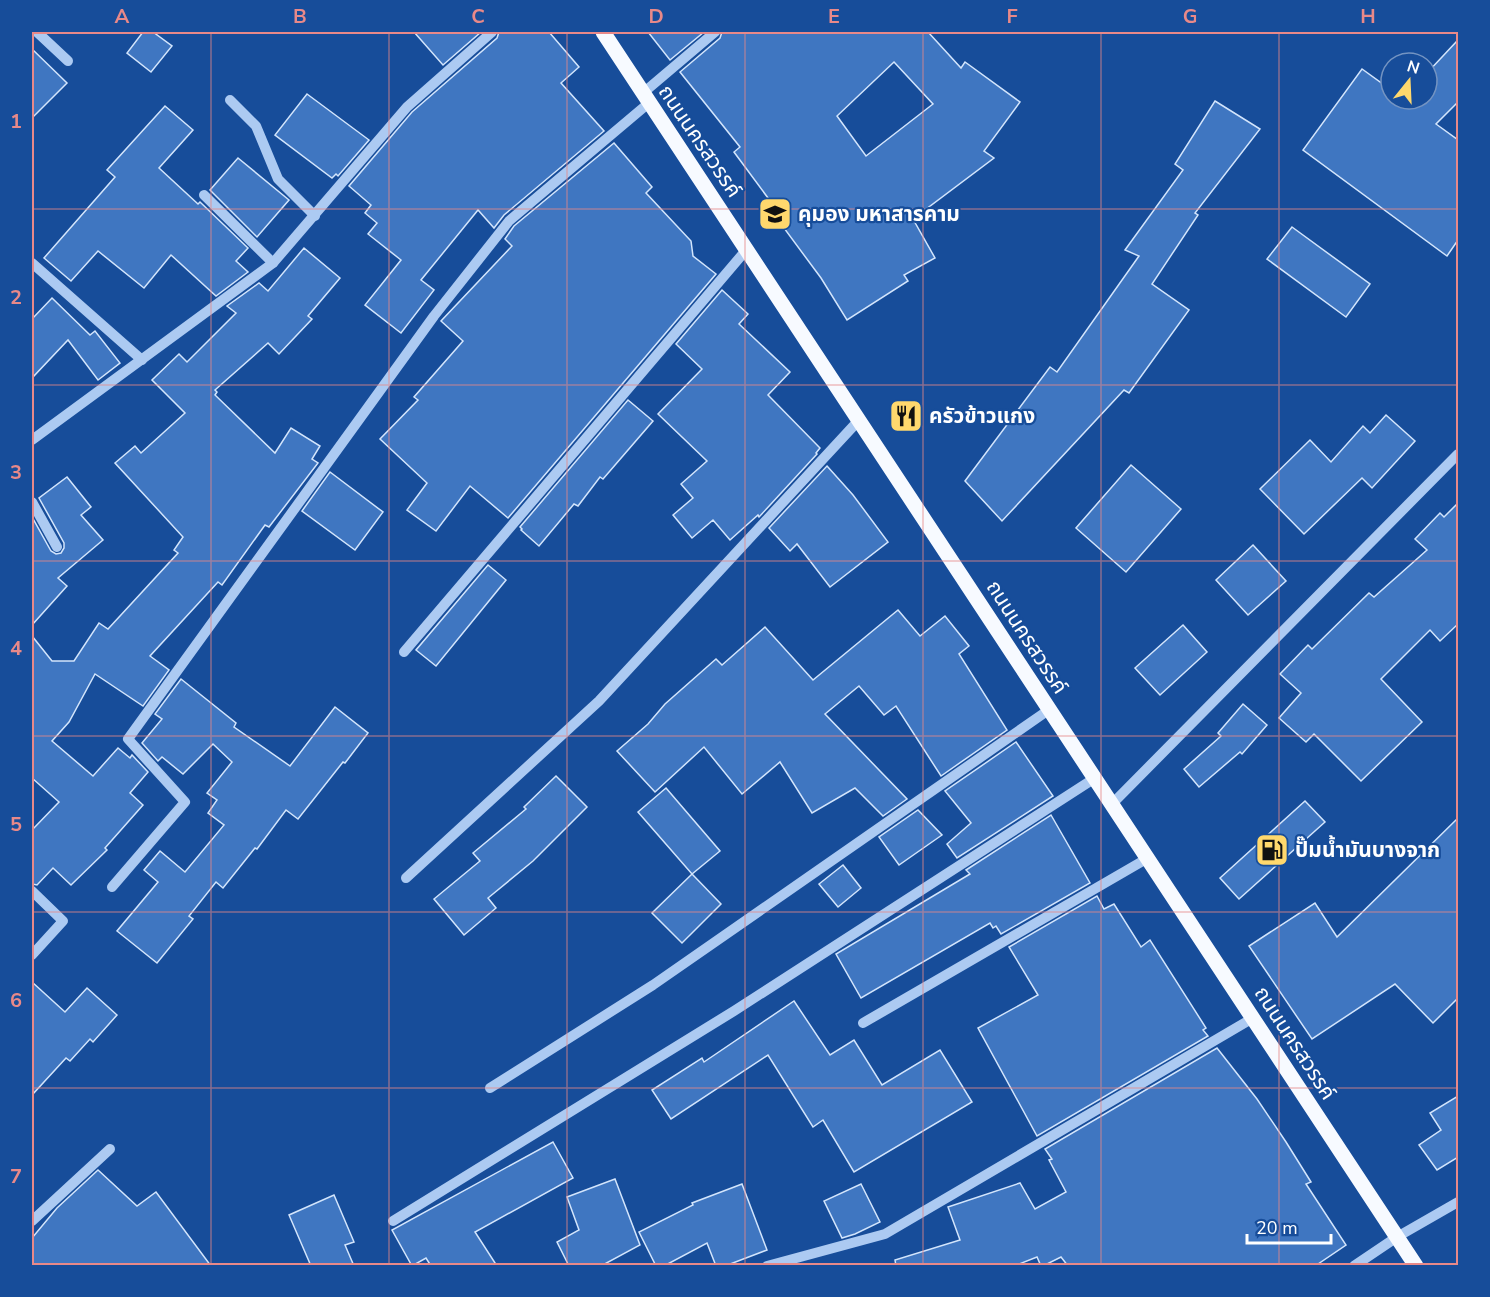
<svg xmlns="http://www.w3.org/2000/svg" width="1490" height="1297" font-family="'Nunito Sans','Noto Sans Thai',sans-serif">
	<style>
		.building { fill: #3f76c1; stroke: #d3e5fc; stroke-width: 1.5; fill-rule: evenodd }
		.lines { fill: none; stroke-linecap: round; stroke-linejoin: round }
		.minor { stroke: #accaf2; stroke-width: 10 }
		.major { stroke: #f7faff; stroke-width: 15 }
		.grid { fill: none; stroke: #e88989; stroke-width: 1.5; stroke-opacity: 0.55 }
		.labels { text-anchor: middle; stroke-width: 4.5; stroke-linejoin: round; paint-order: stroke }
		.street-label { font-size: 21px; fill: #fff; stroke: #174d9a }
		.poi-label { font-size: 21px; font-weight: bold; fill: #fff; stroke: #174d9a; text-anchor: start }
		.neatline { fill: none; stroke: #e88989; stroke-width: 2 }
		.grid-label { font-size: 20px; text-anchor: middle; font-weight: bold; fill: #e88989 }
	</style>
	<rect width="100%" height="100%" fill="#174d9a"/>
	<g class="building">
		<path d="M 143,32 L 153,32 L 172,46 L 151,72 L 127,53 Z"/>
		<path d="M 414,32 L 481,32 L 443,65 Z"/>
		<path d="M 499,32 L 549,32 L 579,67 L 561,83 L 604,131 L 504,215 L 494,228 L 478,210 L 421,280 L 434,290 L 401,333 L 365,305 L 401,260 L 368,234 L 377,223 L 365,213 L 371,205 L 349,186 L 412,112 L 497,38 Z"/>
		<path d="M 648,32 L 704,32 L 670,60 Z"/>
		<path d="M 722,32 L 928,32 L 961,68 L 965,62 L 1020,102 L 984,151 L 994,158 L 913,219 L 935,258 L 904,275 L 908,281 L 847,320 L 821,278 L 781,224 L 785,221 L 734,152 L 740,147 L 680,72 L 720,38 ZM 894,62 L 933,104 L 866,156 L 837,116 Z"/>
		<path d="M 1458,40 L 1458,102 L 1436,124 L 1458,140 L 1458,240 L 1447,256 L 1303,150 L 1362,69 L 1391,90 L 1391,99 L 1427,99 L 1427,73 Z"/>
		<path d="M 32,49 L 67,83 L 32,118 Z"/>
		<path d="M 307,94 L 369,140 L 338,176 L 336,174 L 332,178 L 275,135 Z"/>
		<path d="M 1215,101 L 1260,129 L 1195,213 L 1198,215 L 1152,284 L 1189,310 L 1129,393 L 1124,390 L 1002,521 L 965,481 L 1050,367 L 1057,372 L 1139,256 L 1125,250 L 1183,170 L 1175,164 Z"/>
		<path d="M 165,106 L 193,130 L 159,168 L 198,204 L 200,202 L 248,248 L 236,261 L 248,272 L 216,296 L 171,255 L 144,288 L 98,251 L 71,281 L 44,258 L 115,177 L 107,170 Z"/>
		<path d="M 614,143 L 652,187 L 646,193 L 691,241 L 693,256 L 716,274 L 508,518 L 470,486 L 436,531 L 407,510 L 427,483 L 380,439 L 418,400 L 414,397 L 463,341 L 441,321 L 512,246 L 505,239 L 514,226 Z"/>
		<path d="M 238,158 L 289,200 L 257,237 L 210,190 Z"/>
		<path d="M 1292,227 L 1370,284 L 1346,317 L 1267,259 Z"/>
		<path d="M 304,248 L 340,278 L 308,316 L 312,319 L 279,354 L 268,343 L 215,390 L 217,392 L 215,395 L 275,453 L 291,428 L 320,446 L 312,459 L 318,463 L 269,527 L 265,525 L 222,585 L 218,582 L 150,656 L 169,670 L 143,706 L 95,674 L 69,722 L 52,741 L 93,776 L 118,748 L 130,758 L 132,755 L 148,772 L 130,793 L 143,805 L 105,848 L 107,850 L 71,885 L 53,868 L 37,885 L 32,884 L 32,830 L 59,802 L 32,778 L 32,636 L 52,661 L 74,661 L 99,623 L 108,629 L 178,553 L 174,550 L 183,537 L 115,463 L 135,446 L 141,453 L 185,413 L 152,380 L 179,354 L 187,362 L 236,313 L 227,306 L 259,283 L 268,291 Z"/>
		<path d="M 722,290 L 748,314 L 739,324 L 790,372 L 768,395 L 820,448 L 816,453 L 817,454 L 759,517 L 758,515 L 730,540 L 713,520 L 692,538 L 673,515 L 693,498 L 681,484 L 707,461 L 658,414 L 702,369 L 676,344 Z"/>
		<path d="M 52,298 L 90,335 L 95,331 L 120,363 L 98,380 L 68,340 L 32,378 L 32,319 Z"/>
		<path d="M 628,400 L 653,421 L 603,479 L 600,477 L 578,506 L 574,504 L 539,546 L 521,530 L 522,529 L 520,527 Z"/>
		<path d="M 1386,415 L 1415,441 L 1372,488 L 1362,478 L 1304,534 L 1260,489 L 1310,440 L 1331,462 L 1363,426 L 1370,433 Z"/>
		<path d="M 1131,465 L 1181,509 L 1126,572 L 1076,528 Z"/>
		<path d="M 827,466 L 853,495 L 888,542 L 830,587 L 797,544 L 790,551 L 769,528 Z"/>
		<path d="M 330,472 L 383,512 L 355,550 L 302,511 Z"/>
		<path d="M 67,477 L 91,507 L 81,515 L 103,540 L 58,578 L 67,586 L 32,625 L 32,517 L 51,551 L 56,554 L 61,553 L 64,548 L 64,543 L 39,498 Z"/>
		<path d="M 1458,503 L 1458,624 L 1440,641 L 1430,630 L 1381,679 L 1422,722 L 1361,781 L 1314,734 L 1306,742 L 1279,718 L 1301,693 L 1280,674 L 1308,645 L 1312,649 L 1369,593 L 1374,597 L 1427,550 L 1415,539 L 1440,513 L 1444,517 Z"/>
		<path d="M 1253,545 L 1286,581 L 1248,615 L 1216,580 Z"/>
		<path d="M 488,565 L 506,580 L 436,666 L 416,650 Z"/>
		<path d="M 898,610 L 920,636 L 945,616 L 969,646 L 959,654 L 1007,730 L 941,776 L 896,706 L 884,715 L 859,686 L 825,714 L 907,799 L 883,816 L 855,788 L 812,813 L 780,762 L 742,794 L 704,747 L 655,792 L 617,751 L 648,724 L 665,704 L 716,659 L 722,665 L 765,627 L 813,680 Z"/>
		<path d="M 1183,625 L 1207,652 L 1160,695 L 1135,668 Z"/>
		<path d="M 181,679 L 236,723 L 234,727 L 290,766 L 335,707 L 368,733 L 345,763 L 343,762 L 298,819 L 286,810 L 257,849 L 255,848 L 223,888 L 216,882 L 189,916 L 193,919 L 157,963 L 117,931 L 158,882 L 144,870 L 160,851 L 185,872 L 224,825 L 208,813 L 217,800 L 207,793 L 232,762 L 213,744 L 183,774 L 162,757 L 158,761 L 142,743 L 162,719 L 155,714 Z"/>
		<path d="M 1243,704 L 1267,725 L 1242,754 L 1240,752 L 1199,787 L 1184,769 L 1221,736 L 1218,733 Z"/>
		<path d="M 1016,742 L 1053,796 L 957,858 L 947,844 L 971,823 L 945,791 Z"/>
		<path d="M 556,776 L 587,807 L 533,861 L 488,898 L 496,908 L 464,935 L 434,899 L 480,861 L 473,853 L 526,809 L 524,807 Z"/>
		<path d="M 666,788 L 720,851 L 692,874 L 638,812 Z"/>
		<path d="M 1305,801 L 1325,822 L 1239,899 L 1220,878 Z"/>
		<path d="M 918,810 L 942,835 L 899,865 L 879,837 Z"/>
		<path d="M 1051,815 L 1090,883 L 1001,934 L 996,926 L 993,928 L 990,923 L 861,998 L 836,954 L 970,874 L 966,870 Z"/>
		<path d="M 1458,818 L 1458,998 L 1433,1023 L 1395,984 L 1312,1039 L 1249,946 L 1315,903 L 1337,937 Z"/>
		<path d="M 843,865 L 861,888 L 838,907 L 819,884 Z"/>
		<path d="M 692,874 L 721,904 L 682,943 L 652,913 Z"/>
		<path d="M 1097,896 L 1104,909 L 1114,904 L 1141,947 L 1150,940 L 1206,1028 L 1203,1030 L 1208,1036 L 1037,1136 L 978,1028 L 1038,995 L 1009,947 Z"/>
		<path d="M 32,982 L 65,1012 L 87,988 L 117,1015 L 93,1042 L 90,1039 L 70,1061 L 66,1058 L 32,1095 Z"/>
		<path d="M 794,1001 L 830,1055 L 854,1040 L 882,1085 L 940,1050 L 972,1102 L 854,1172 L 823,1120 L 813,1127 L 768,1055 L 671,1119 L 652,1090 L 702,1058 L 704,1062 Z"/>
		<path d="M 1217,1048 L 1257,1099 L 1286,1142 L 1311,1182 L 1306,1184 L 1346,1245 L 1315,1266 L 1068,1266 L 1061,1257 L 1043,1266 L 1041,1266 L 1037,1257 L 1014,1266 L 896,1266 L 895,1260 L 960,1240 L 948,1207 L 1020,1183 L 1035,1209 L 1066,1192 L 1049,1160 L 1052,1159 L 1045,1149 Z"/>
		<path d="M 1458,1096 L 1458,1159 L 1458,1157 L 1437,1170 L 1419,1145 L 1441,1130 L 1430,1113 Z"/>
		<path d="M 553,1142 L 573,1178 L 475,1232 L 497,1266 L 431,1266 L 426,1258 L 412,1266 L 392,1230 Z"/>
		<path d="M 98,1170 L 137,1206 L 156,1192 L 211,1266 L 32,1266 L 32,1238 L 57,1208 Z"/>
		<path d="M 615,1179 L 640,1245 L 601,1266 L 569,1266 L 557,1242 L 579,1230 L 567,1197 Z"/>
		<path d="M 742,1184 L 767,1250 L 725,1266 L 716,1266 L 707,1243 L 664,1266 L 656,1266 L 639,1232 L 693,1205 L 692,1203 Z"/>
		<path d="M 861,1184 L 880,1222 L 855,1234 L 842,1238 L 824,1201 Z"/>
		<path d="M 334,1195 L 354,1242 L 345,1245 L 354,1266 L 311,1266 L 289,1215 Z"/>
	</g>
	<g class="lines">
		<g class="minor">
			<path d="M 37,32 L 68,61"/>
			<path d="M 643,93 L 715,32"/>
			<path d="M 230,100 L 256,126 L 278,179 L 315,216"/>
			<path d="M 204,195 L 273,263"/>
			<path d="M 32,263 L 142,360"/>
			<path d="M 32,440 L 273,263 L 407,107 L 492,32"/>
			<path d="M 32,502 L 57,547"/>
			<path d="M 404,652 L 747,249"/>
			<path d="M 1112,804 L 1458,454"/>
			<path d="M 406,878 L 599,701 L 859,420"/>
			<path d="M 112,887 L 185,802 L 128,739 L 434,316 L 509,221 L 650,102"/>
			<path d="M 32,891 L 63,921 L 32,955"/>
			<path d="M 863,1023 L 1148,858"/>
			<path d="M 490,1088 L 653,985 L 1050,709"/>
			<path d="M 32,1221 L 110,1149"/>
			<path d="M 393,1221 L 734,1011 L 1095,778"/>
			<path d="M 767,1266 L 885,1234 L 1253,1018"/>
			<path d="M 1354,1266 L 1397,1237 L 1458,1202"/>
		</g>
		<path class="major" d="M 603,32 L 1416,1266"/>
	</g>
	<path class="grid" d="M 211,32 L 211,1266M 389,32 L 389,1266M 567,32 L 567,1266M 745,32 L 745,1266M 923,32 L 923,1266M 1101,32 L 1101,1266M 1279,32 L 1279,1266M 32,209 L 1458,209M 32,385 L 1458,385M 32,561 L 1458,561M 32,736 L 1458,736M 32,912 L 1458,912M 32,1088 L 1458,1088"/>
	<defs>
		<g id="school-square" transform="scale(1.725)"><rect x="-9" y="-9" width="18" height="18" rx="4" fill="#ffd86d" stroke="#174d9a"/><path d="M0-5L7-2L0 1L-7-2ZM-4 1L0 2.5L4 1V4Q0 6-4 4Z" fill="#111"/></g>
		<g id="restaurant-square" transform="scale(1.725)"><rect x="-9" y="-9" width="18" height="18" rx="4" fill="#ffd86d" stroke="#174d9a"/><path d="M-5-6h1v4h1v-4h1v4h1v-4h1v5L-1.5 .5V6h-2V.5L-5-1ZM5-6V6H3V1.5H1.5Q1.5-4 5-6Z" fill="#111"/></g>
		<g id="fuel-square" transform="scale(1.725)"><rect x="-9" y="-9" width="18" height="18" rx="4" fill="#ffd86d" stroke="#174d9a"/><path d="M-5.5-6h7V0h2V4h1.3V-2.5L3-4.5l.8-.8L6-3V5H2.5V1h-1V6h-7ZM-4.2-4.7v3.2H.2V-4.7Z" fill="#111"/></g>
	</defs>
	<g fill-rule="evenodd">
		<use href="#school-square" x="775" y="214"/>
		<use href="#restaurant-square" x="906" y="416"/>
		<use href="#fuel-square" x="1272" y="850"/>
	</g>
	<g class="labels">
		<g class="street-label">
			<text transform="translate(700 141) rotate(56)" y="7">ถนนนครสวรรค์</text>
			<text transform="translate(1027 637) rotate(57)" y="7">ถนนนครสวรรค์</text>
			<text transform="translate(1295 1043) rotate(57)" y="7">ถนนนครสวรรค์</text>
		</g>
		<g class="poi-label">
			<text x="798" y="221">คุมอง มหาสารคาม</text>
			<text x="929" y="423">ครัวข้าวแกง</text>
			<text x="1295" y="857">ปั๊มน้ำมันบางจาก</text>
		</g>
	</g>
	<rect width="1490" height="1297" fill="none" stroke="#174d9a" stroke-width="66"/>
	<g transform="translate(1409 81) rotate(18)"><circle r="28" fill="#174d9a" stroke="#7494c2" stroke-width="1.5"/>
	<path d="M0-4.5L10 22L0 15L-10 22Z" fill="#ffd86d"/>
	<text y="-9" font-size="16" font-weight="bold" text-anchor="middle" fill="#ffffff">N</text>
	</g>
	<path d="M1247 1234v9h84v-9" fill="none" stroke="#ffffff" stroke-width="3"/>
	<text x="1256" y="1234" font-size="18" fill="#ffffff" stroke="#174d9a" stroke-width="4.5" paint-order="stroke">20 m</text>
	<rect x="33" y="33" width="1424" height="1231" class="neatline"/>
	<g class="grid-label">
		<text x="122" y="23">A</text>
		<text x="300" y="23">B</text>
		<text x="478" y="23">C</text>
		<text x="656" y="23">D</text>
		<text x="834" y="23">E</text>
		<text x="1012" y="23">F</text>
		<text x="1190" y="23">G</text>
		<text x="1368" y="23">H</text>
		<text x="16" y="128">1</text>
		<text x="16" y="304">2</text>
		<text x="16" y="479">3</text>
		<text x="16" y="655">4</text>
		<text x="16" y="831">5</text>
		<text x="16" y="1007">6</text>
		<text x="16" y="1183">7</text>
	</g>
</svg>
